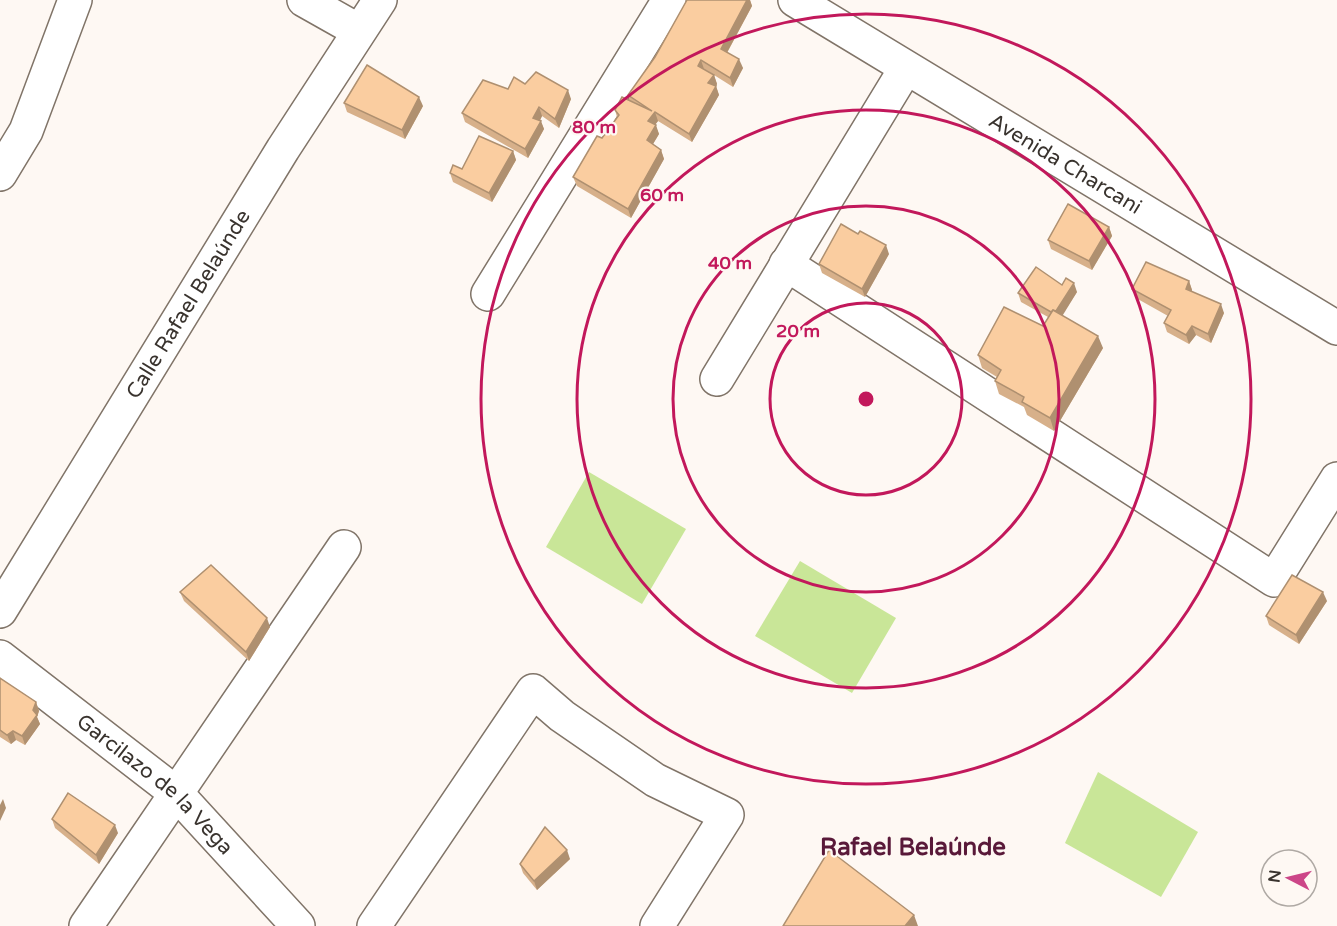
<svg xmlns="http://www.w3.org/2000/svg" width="1337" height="926" font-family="'Varela Round',sans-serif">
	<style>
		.green { fill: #c9e698 }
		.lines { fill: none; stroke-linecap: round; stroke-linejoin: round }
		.street-casing { stroke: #807468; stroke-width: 36 }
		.secondary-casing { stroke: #807468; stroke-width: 36 }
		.street { stroke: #fff; stroke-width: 33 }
		.secondary { stroke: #fff; stroke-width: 33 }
		.wall { fill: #d7b08a }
		.shaded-wall { fill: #af9070 }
		.building { fill: #facda0; stroke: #af9070; stroke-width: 1.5 }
		.ring { fill: none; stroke: #c2185b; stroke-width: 3 }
		.labels { text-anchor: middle; stroke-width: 4.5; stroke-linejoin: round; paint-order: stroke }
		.street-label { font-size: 21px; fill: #39332e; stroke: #fef8f3 }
		.quarter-label { font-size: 24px; font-weight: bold; fill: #591939; stroke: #fef8f3 }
		.centre { fill: #c2185b; stroke: #fef8f3; stroke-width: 3 }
		.ring-label { font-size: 18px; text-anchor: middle; font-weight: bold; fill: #c2185b; stroke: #fef8f3; stroke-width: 4.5; stroke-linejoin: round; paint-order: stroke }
	</style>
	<rect width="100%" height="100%" fill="#fef8f3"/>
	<g class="green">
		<path d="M 589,472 L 686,529 L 642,604 L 546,547 Z"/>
		<path d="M 800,561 L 896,618 L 852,693 L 755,636 Z"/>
		<path d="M 1098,772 L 1198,832 L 1161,897 L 1065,843 Z"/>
	</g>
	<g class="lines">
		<g class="street-casing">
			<g id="street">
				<path d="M 304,0 L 359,31"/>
				<path d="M 0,174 L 26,131 L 75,0"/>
				<path d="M 786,264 L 1274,580 L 1337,479"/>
				<path d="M 488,294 L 669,0"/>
				<path d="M 717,379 L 906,68"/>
				<path id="s1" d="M 0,657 L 176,793 L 298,926"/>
				<path d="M 86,926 L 344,547"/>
				<path d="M 374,926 L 533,691 L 562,716 L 655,780 L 727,815 L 657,926"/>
			</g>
		</g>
		<g class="secondary-casing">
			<g id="secondary">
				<path id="s2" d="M 795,0 L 1337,328"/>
				<path id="s3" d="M 0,611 L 283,149 L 380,0"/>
			</g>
		</g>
		<use href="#street" class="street"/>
		<use href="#secondary" class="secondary"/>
	</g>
	<g class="wall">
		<path d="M 687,0 L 750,0 L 752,6 L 727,53 L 743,68 L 733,87 L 714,75 L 717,84 L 716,86 L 719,95 L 692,142 L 658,121 L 655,125 L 659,134 L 653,144 L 661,150 L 664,159 L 631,218 L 577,186 L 573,177 L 617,117 L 615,110 L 629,100 L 628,95 L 655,57 Z"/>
		<path d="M 525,84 L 571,99 L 559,128 L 542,116 L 540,120 L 544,129 L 528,158 L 465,122 L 462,113 L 508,89 Z"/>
		<path d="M 344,103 L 423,106 L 405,139 L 347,112 Z"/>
		<path d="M 513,151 L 516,160 L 492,202 L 453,182 L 450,173 Z"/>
		<path d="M 1109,227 L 1112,236 L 1092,270 L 1051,249 L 1048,240 Z"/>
		<path d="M 889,254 L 865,297 L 822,273 L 819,264 Z"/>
		<path d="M 1189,281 L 1192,290 L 1192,291 L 1224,313 L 1211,343 L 1196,335 L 1189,344 L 1167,332 L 1164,323 L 1168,316 L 1136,298 L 1132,289 Z"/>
		<path d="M 1062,285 L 1077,292 L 1062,315 L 1103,348 L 1054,431 L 1027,415 L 1024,407 L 999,394 L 995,381 L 997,377 L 982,368 L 978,355 L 1043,326 L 1048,317 L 1021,302 L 1018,293 Z"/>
		<path d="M 180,592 L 270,627 L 249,661 L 184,601 Z"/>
		<path d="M 1327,601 L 1299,644 L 1269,625 L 1266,616 Z"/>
		<path d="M 0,678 L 36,702 L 39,711 L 37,717 L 40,724 L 25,745 L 16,740 L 11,744 L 0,737 Z"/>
		<path d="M 52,819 L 118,833 L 99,864 L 55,828 Z"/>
		<path d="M 570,859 L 537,890 L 523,873 L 520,864 Z"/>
	</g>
	<g class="shaded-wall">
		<path d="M 747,0 L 750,0 L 752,6 L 724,58 L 721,49 Z"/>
		<path d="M 739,59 L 743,68 L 733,87 L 730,78 Z"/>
		<path d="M 701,60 L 704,69 L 698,66 Z"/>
		<path d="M 714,75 L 717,84 L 716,86 L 719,95 L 692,142 L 689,134 L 708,83 Z"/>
		<path d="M 568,90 L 571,99 L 559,128 L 555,119 Z"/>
		<path d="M 419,97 L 423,106 L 405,139 L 402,130 Z"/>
		<path d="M 539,107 L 542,116 L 537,127 L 533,118 Z"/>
		<path d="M 655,112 L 658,121 L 651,130 L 648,121 Z"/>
		<path d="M 541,121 L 544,129 L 528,158 L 525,149 Z"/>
		<path d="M 656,125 L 659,134 L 650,149 L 647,140 Z"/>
		<path d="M 661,150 L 664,159 L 631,218 L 628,209 Z"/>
		<path d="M 513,151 L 516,160 L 492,202 L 489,193 Z"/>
		<path d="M 1109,227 L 1112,236 L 1092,270 L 1089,261 Z"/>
		<path d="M 886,245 L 889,254 L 865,297 L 862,289 Z"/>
		<path d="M 1189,281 L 1192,290 L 1189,298 L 1186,289 Z"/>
		<path d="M 1074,283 L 1077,292 L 1058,323 L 1054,314 Z"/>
		<path d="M 1221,304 L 1224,313 L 1211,343 L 1208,334 Z"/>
		<path d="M 1192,326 L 1196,335 L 1189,344 L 1186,335 Z"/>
		<path d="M 1098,336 L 1103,348 L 1054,431 L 1050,418 Z"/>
		<path d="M 1323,592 L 1327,601 L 1299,644 L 1296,635 Z"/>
		<path d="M 267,618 L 270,627 L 249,661 L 246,652 Z"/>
		<path d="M 36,702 L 39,711 L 37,717 L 40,724 L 25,745 L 22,736 Z"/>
		<path d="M 13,731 L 16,740 L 11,744 L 7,735 Z"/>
		<path d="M 3,799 L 6,808 L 0,821 L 0,805 Z"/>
		<path d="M 115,825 L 118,833 L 99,864 L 96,855 Z"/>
		<path d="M 567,850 L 570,859 L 537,890 L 534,881 Z"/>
		<path d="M 914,915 L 918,926 L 905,926 Z"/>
	</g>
	<g class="building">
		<path d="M 687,0 L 747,0 L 721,49 L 739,59 L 730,78 L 701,60 L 698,66 L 714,75 L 708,83 L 716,86 L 689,134 L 655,112 L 648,121 L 656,125 L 647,140 L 661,150 L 628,209 L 573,177 L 597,136 L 602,138 L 619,115 L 615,110 L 622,97 L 652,111 L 628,95 L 655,57 Z"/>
		<path d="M 367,65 L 419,97 L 402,130 L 344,103 Z"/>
		<path d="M 536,72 L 568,90 L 555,119 L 539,107 L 533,118 L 541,121 L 525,149 L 462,113 L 483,80 L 508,89 L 514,77 L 525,84 Z"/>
		<path d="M 479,136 L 513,151 L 489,193 L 450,173 L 453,165 L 462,169 Z"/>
		<path d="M 1068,204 L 1109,227 L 1089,261 L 1048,240 Z"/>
		<path d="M 841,224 L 858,234 L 860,231 L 886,245 L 862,289 L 819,264 Z"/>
		<path d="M 1146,262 L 1189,281 L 1186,289 L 1221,304 L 1208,334 L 1192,326 L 1186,335 L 1164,323 L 1171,310 L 1132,289 Z"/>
		<path d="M 1036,267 L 1062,285 L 1066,278 L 1074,283 L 1056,311 L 1053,310 L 1051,312 L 1018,293 Z"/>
		<path d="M 1004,307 L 1043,326 L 1053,310 L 1098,336 L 1050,418 L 1022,402 L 1024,397 L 995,381 L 1001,370 L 978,355 Z"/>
		<path d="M 211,565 L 267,618 L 246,652 L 180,592 Z"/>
		<path d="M 1292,575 L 1323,592 L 1296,635 L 1266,616 Z"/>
		<path d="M 0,678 L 36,702 L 33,710 L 37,715 L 22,736 L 13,731 L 7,735 L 0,730 Z"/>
		<path d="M 68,793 L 115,825 L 96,855 L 52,819 Z"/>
		<path d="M 545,827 L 567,850 L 534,881 L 520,864 Z"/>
		<path d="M 829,850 L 914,915 L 905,926 L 783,926 Z"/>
	</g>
	<g class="ring">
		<circle cx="866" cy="399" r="96"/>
		<circle cx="866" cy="399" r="193"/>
		<circle cx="866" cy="399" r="289"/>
		<circle cx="866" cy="399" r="385"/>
	</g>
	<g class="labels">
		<g class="street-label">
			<text dy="7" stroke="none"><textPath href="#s2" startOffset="316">Avenida Charcani</textPath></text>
			<text dy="7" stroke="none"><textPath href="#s3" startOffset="360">Calle Rafael Belaúnde</textPath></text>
			<text dy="7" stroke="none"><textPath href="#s1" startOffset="201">Garcilazo de la Vega</textPath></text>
		</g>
		<g class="quarter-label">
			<text x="913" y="855">Rafael Belaúnde</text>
		</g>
	</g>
	<circle cx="866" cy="399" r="9" class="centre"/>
	<g class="ring-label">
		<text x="594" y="133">80 m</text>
		<text x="662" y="201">60 m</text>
		<text x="730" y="269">40 m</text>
		<text x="798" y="337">20 m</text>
	</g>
	<g transform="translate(1289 878) rotate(277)"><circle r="28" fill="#fef8f3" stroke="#afa9a4" stroke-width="1.5"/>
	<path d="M0-4.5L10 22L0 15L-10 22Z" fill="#cc4688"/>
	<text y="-9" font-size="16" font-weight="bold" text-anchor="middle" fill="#39332e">N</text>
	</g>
</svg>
